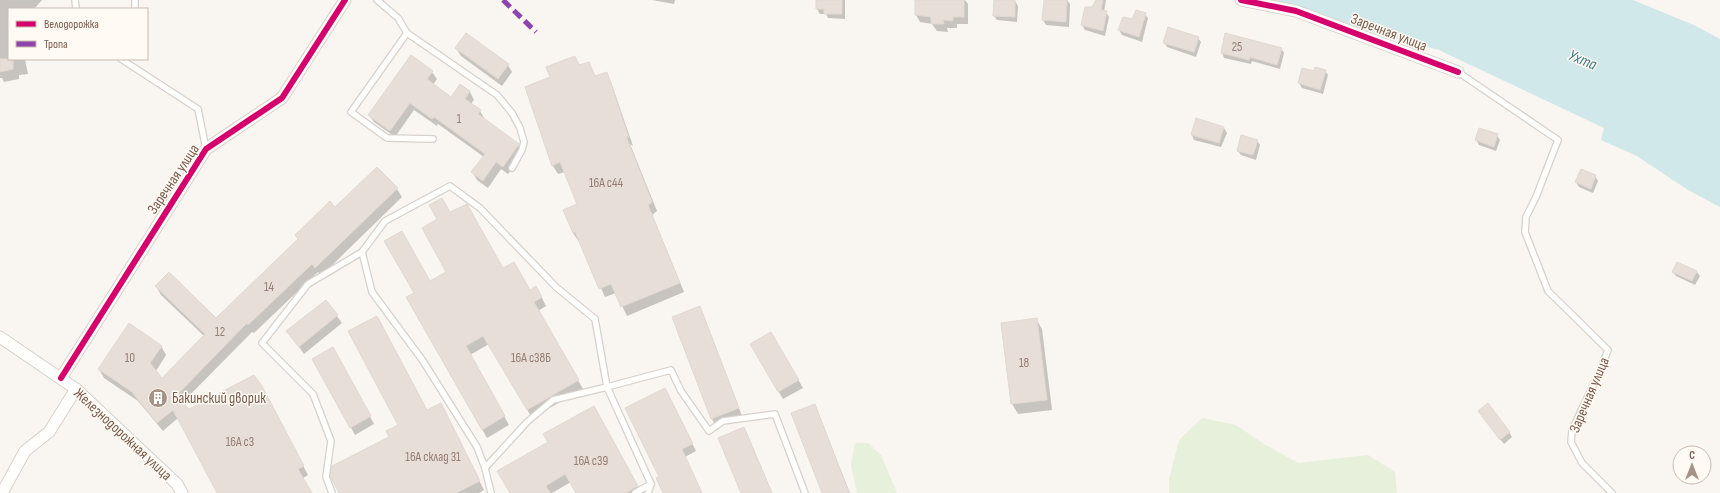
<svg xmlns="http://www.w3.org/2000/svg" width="1720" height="493" font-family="'Sofia Sans Condensed',sans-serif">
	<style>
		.green { fill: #e7f0db }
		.water { fill: #d0e8ea }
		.shadow { fill: #0003 }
		.building { fill: #e6ded7; stroke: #e2d8d2 }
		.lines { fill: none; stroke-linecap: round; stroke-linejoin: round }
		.service-casing { stroke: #d7d1cb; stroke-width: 8 }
		.minor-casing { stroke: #d7d1cb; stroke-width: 13 }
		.service { stroke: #fefefd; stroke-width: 5.5 }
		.minor { stroke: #fefefd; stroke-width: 11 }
		.quiet { stroke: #8e44ad; stroke-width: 5; stroke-dasharray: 10 5; stroke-linecap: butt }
		.cycleway-casing { stroke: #fffaf3; stroke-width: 8 }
		.cycleway { stroke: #d6006c; stroke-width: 6 }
		.labels { text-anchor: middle; stroke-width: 3; stroke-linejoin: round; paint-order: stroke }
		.number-label { font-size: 13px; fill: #977e72 }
		.street-label { font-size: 15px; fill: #7a5c4d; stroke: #fffaf3 }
		.poi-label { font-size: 15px; fill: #7a5c4d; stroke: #fffaf3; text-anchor: start }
		.water-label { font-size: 16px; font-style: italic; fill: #437c86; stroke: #fffaf3 }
	</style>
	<rect width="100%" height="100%" fill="#f9f5f0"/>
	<g class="green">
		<path d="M 1202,418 L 1236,425 L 1264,444 L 1298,463 L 1368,455 L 1395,472 L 1397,493 L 1169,493 L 1169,479 L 1179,440 Z"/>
		<path d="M 855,443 L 868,443 L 881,455 L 897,493 L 857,493 L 851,465 Z"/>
	</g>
	<path class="water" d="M 1266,0 L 1633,0 L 1696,26 L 1720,39 L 1720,207 L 1688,190 L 1637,156 L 1601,140 L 1604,128 L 1439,50 L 1368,31 L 1310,11 Z"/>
	<g class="shadow">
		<path d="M 0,0 L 42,0 L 34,9 L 9,9 L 9,59 L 25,59 L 28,74 L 19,75 L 19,79 L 4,82 L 2,78 L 0,78 Z"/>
		<path d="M 652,0 L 675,0 L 674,4 Z"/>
		<path d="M 817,0 L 845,0 L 845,19 L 828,18 L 826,14 L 820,14 L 817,9 Z"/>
		<path d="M 916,0 L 965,0 L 968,4 L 968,24 L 957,24 L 957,28 L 947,28 L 948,32 L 937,31 L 932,24 L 920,22 L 916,15 Z"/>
		<path d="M 995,0 L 1015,1 L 1018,6 L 1017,22 L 997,20 L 994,16 Z"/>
		<path d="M 1045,0 L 1067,0 L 1070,4 L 1069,27 L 1046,25 L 1043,20 Z"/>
		<path d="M 1097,0 L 1106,0 L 1104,12 L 1106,12 L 1109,17 L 1105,36 L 1085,30 L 1082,25 Z"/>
		<path d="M 1145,14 L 1148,18 L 1142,42 L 1122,35 L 1119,30 L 1132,20 Z"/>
		<path d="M 1198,38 L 1201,42 L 1196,57 L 1167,47 L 1164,42 Z"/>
		<path d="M 456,48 L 508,65 L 512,72 L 502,86 L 461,56 Z"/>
		<path d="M 1281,48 L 1284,53 L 1280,69 L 1252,61 L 1251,64 L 1224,58 L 1222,53 Z"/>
		<path d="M 575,57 L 580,66 L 588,63 L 596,77 L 606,73 L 611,82 L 633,146 L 630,144 L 657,211 L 652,215 L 684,292 L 627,316 L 616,293 L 605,297 L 580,241 L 579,242 L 573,233 L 578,205 L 565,172 L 558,174 L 553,166 L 526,87 L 551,78 Z"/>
		<path d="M 1325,71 L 1328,75 L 1323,94 L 1302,88 L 1299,83 L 1314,72 Z"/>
		<path d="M 432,72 L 437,79 L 433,85 L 451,98 L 461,86 L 470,92 L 474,100 L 471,104 L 480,111 L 484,118 L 483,120 L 518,145 L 523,153 L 508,174 L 501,169 L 488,188 L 477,180 L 473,173 L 484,157 L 438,124 L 437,126 L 414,110 L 395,137 L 374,122 L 369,115 Z"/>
		<path d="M 1197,119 L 1224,128 L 1227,133 L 1221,147 L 1194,140 L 1192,135 Z"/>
		<path d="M 1497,135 L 1500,140 L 1496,151 L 1479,145 L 1476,140 Z"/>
		<path d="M 1257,141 L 1260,145 L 1256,160 L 1241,155 L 1238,151 Z"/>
		<path d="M 1595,176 L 1598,181 L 1593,193 L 1579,187 L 1576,182 Z"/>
		<path d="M 397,189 L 402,197 L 321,276 L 318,272 L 254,333 L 252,332 L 182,403 L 188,411 L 266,396 L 308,475 L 303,478 L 311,493 L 218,493 L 178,418 L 163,431 L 138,401 L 104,378 L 99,369 L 161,346 L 166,355 L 156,371 L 162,379 L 204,336 L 161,295 L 156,286 L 216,319 L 335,208 Z"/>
		<path d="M 450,213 L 503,269 L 529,291 L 541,296 L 546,306 L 538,311 L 583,389 L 532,418 L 489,344 L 470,355 L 509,425 L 487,438 L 407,298 L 448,272 Z"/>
		<path d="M 1673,272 L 1697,272 L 1700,276 L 1695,285 L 1676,276 Z"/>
		<path d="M 326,301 L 342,323 L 304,354 L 288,331 Z"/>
		<path d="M 699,307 L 703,315 L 742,416 L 716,426 L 712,419 L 673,317 Z"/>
		<path d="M 1036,319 L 1042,329 L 1052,410 L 1018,414 L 1012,404 L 1002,324 Z"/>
		<path d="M 771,333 L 803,388 L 783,399 L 751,345 Z"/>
		<path d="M 333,349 L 374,424 L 355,435 L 313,359 Z"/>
		<path d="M 669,397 L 696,451 L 685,457 L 702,493 L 664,493 L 660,477 Z"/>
		<path d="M 814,405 L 818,413 L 850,493 L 823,493 Z"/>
		<path d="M 594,407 L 641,493 L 577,493 L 571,482 L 552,493 L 511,493 L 549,443 Z"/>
		<path d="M 427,411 L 445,413 L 484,490 L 479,493 L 340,493 L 390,438 L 399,425 Z"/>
		<path d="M 1482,416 L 1509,432 L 1512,437 L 1504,444 Z"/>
		<path d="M 744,429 L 748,436 L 772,493 L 742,493 Z"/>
	</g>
	<g class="building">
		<path d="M 816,0 L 842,0 L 842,14 L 824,14 L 824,9 L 816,9 Z"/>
		<path d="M 915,0 L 964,0 L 964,17 L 953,17 L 953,21 L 943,20 L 944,24 L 931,24 L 931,17 L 915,15 Z"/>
		<path d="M 994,0 L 1015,0 L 1015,17 L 993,16 Z"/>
		<path d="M 1044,0 L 1067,0 L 1066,22 L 1042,20 Z"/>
		<path d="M 1096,0 L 1103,0 L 1101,10 L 1107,11 L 1103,31 L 1081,25 L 1085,7 L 1092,7 Z"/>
		<path d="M 1136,10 L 1146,13 L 1139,37 L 1118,30 L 1123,17 L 1132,19 Z"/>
		<path d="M 1168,27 L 1199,37 L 1194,52 L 1163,43 Z"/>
		<path d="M 466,33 L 509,64 L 498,79 L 455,48 Z"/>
		<path d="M 1225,33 L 1282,48 L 1277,65 L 1250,57 L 1249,60 L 1221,53 Z"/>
		<path d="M 411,55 L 433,71 L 427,79 L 451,97 L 460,84 L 470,91 L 465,99 L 481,110 L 478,114 L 519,144 L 503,167 L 496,162 L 483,181 L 471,172 L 485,154 L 434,117 L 432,119 L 410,103 L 390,131 L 368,115 Z"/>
		<path d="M 575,56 L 579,65 L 589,62 L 595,76 L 607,72 L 629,138 L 626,136 L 652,202 L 648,205 L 680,283 L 621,307 L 611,284 L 599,289 L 575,232 L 573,233 L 563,210 L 577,204 L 560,162 L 552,166 L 525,87 L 550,77 L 546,67 Z"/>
		<path d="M 0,59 L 13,59 L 13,69 L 0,72 Z"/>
		<path d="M 1315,67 L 1326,70 L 1320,90 L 1298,83 L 1302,68 L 1314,71 Z"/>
		<path d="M 1196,118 L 1224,127 L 1219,143 L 1191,135 Z"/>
		<path d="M 1479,128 L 1498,134 L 1494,147 L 1475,140 Z"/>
		<path d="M 1241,135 L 1258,140 L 1253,155 L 1237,151 Z"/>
		<path d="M 377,167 L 398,188 L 315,268 L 312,264 L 248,325 L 247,323 L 177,395 L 189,409 L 254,375 L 262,386 L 304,466 L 298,469 L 312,493 L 217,493 L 173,410 L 157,423 L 132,392 L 98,369 L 129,323 L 162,346 L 150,363 L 162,378 L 205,334 L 155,286 L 169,272 L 216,318 L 298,239 L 295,235 L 330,201 L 335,207 Z"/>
		<path d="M 1581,169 L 1596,175 L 1591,189 L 1575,182 Z"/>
		<path d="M 442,198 L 450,212 L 467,204 L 503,268 L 514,262 L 530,290 L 536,286 L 542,297 L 534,302 L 579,380 L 527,410 L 483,336 L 466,346 L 505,416 L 482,430 L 406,297 L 414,293 L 384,241 L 402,231 L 430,281 L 446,272 L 422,228 L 437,219 L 429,205 Z"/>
		<path d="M 1677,262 L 1697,271 L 1692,281 L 1672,272 Z"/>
		<path d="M 326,300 L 338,315 L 299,347 L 286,331 Z"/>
		<path d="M 700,306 L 739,408 L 711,419 L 672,317 Z"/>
		<path d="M 377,316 L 427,410 L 441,403 L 480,481 L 456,493 L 339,493 L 330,476 L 332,466 L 389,437 L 386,431 L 398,425 L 348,331 Z"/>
		<path d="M 1037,318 L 1047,400 L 1011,404 L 1001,323 Z"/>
		<path d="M 771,332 L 799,380 L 778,392 L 750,344 Z"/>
		<path d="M 333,347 L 371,416 L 350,428 L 312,359 Z"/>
		<path d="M 665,388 L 693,444 L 682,449 L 702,493 L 663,493 L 656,478 L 659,477 L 625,408 Z"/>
		<path d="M 1488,403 L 1510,432 L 1500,440 L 1478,411 Z"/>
		<path d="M 815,404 L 849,493 L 822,493 L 791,413 Z"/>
		<path d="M 594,406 L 638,486 L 626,493 L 576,493 L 565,474 L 546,486 L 550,493 L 510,493 L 497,471 L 548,442 L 543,434 Z"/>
		<path d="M 744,427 L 772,493 L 741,493 L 718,438 Z"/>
	</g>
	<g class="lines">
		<g class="service-casing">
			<g id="service">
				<path d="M 75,0 L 76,9"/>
				<path d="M 135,0 L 135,9"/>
				<path d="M 377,0 L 398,18 L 407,33 L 497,95 L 512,113 L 520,128 L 524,142 L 522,150 L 512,168"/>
				<path d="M 407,33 L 351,112 L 387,138 L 433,139"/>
				<path d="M 121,59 L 198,109 L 206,149"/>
				<path d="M 1458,72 L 1558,140 L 1536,197 L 1526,217 L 1525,232 L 1548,291 L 1608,350 L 1599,373 L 1572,430 L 1571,442 L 1582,463 L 1612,493"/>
				<path d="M 485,468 L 527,422 L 553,400 L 607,387 L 651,484 L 635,493"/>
				<path d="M 332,493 L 326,477 L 331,441 L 313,394 L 262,343 L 308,284 L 362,252"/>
				<path d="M 491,493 L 485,468 L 477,447 L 423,361 L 372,292 L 362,252 L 385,221 L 450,186 L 480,208 L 556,287 L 595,319 L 607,387 L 671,370 L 681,391 L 709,431 L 723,421 L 775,414 L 805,493"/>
				<path d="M 648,493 L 651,484"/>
			</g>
		</g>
		<g class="minor-casing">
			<g id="minor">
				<path d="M 1241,0 L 1296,11 L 1458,72"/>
				<path d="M 0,337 L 76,389 L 177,484 L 182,493"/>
				<path d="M 61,378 L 206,149 L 282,98 L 345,0"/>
				<path d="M 0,493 L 3,491 L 25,451 L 49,432 L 76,389"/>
			</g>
		</g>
		<use href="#service" class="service"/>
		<use href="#minor" class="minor"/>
		<path class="quiet" d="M 503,0 L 536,32"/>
		<g class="cycleway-casing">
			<g id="cycleway">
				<path d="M 1241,0 L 1296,11 L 1458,72"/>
				<path d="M 61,378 L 206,149 L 282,98 L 345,0"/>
			</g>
		</g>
		<use href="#cycleway" class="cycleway"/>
	</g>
	<defs>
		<g id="building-disc" transform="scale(1)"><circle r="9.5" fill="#a69286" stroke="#fffaf3"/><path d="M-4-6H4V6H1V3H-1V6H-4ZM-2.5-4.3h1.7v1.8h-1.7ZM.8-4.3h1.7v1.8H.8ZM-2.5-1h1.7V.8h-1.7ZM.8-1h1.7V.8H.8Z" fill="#fff"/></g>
	</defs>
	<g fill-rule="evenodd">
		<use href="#building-disc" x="158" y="398"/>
	</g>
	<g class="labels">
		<g class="number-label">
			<text x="1237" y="51">25</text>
			<text x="459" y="123">1</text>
			<text x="606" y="187">16А с44</text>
			<text x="269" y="291">14</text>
			<text x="220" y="336">12</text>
			<text x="130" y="362">10</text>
			<text x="531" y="362">16А с38Б</text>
			<text x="1024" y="367">18</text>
			<text x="240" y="446">16А с3</text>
			<text x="433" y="461">16А склад 31</text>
			<text x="591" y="465">16А с39</text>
		</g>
		<g class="street-label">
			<text transform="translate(1389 32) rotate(21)" y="5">Заречная улица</text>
			<text transform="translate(173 179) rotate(-56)" y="5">Заречная улица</text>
			<text transform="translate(1589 395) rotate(-67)" y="5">Заречная улица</text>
			<text transform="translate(123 434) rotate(43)" y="5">Железнодорожная улица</text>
		</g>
		<g class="poi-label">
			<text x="172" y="403">Бакинский дворик</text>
		</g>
		<g class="water-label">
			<text transform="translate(1583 59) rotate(23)" y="6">Ухта</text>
		</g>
	</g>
	<rect x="8" y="8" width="140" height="52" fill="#fffaf3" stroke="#cabbb1"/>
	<rect x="16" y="21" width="20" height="6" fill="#d6006c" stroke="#cabbb1"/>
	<text x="44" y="28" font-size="12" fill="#7a5c4d">Велодорожка</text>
	<rect x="16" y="41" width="20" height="6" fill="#8e44ad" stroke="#cabbb1"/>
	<text x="44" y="48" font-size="12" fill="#7a5c4d">Тропа</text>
	<g transform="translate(1692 465)"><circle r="19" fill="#fffaf3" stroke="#cabbb1"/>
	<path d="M0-3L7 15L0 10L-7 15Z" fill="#a69286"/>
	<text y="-6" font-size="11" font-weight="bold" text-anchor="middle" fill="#7a5c4d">С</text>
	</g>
</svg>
